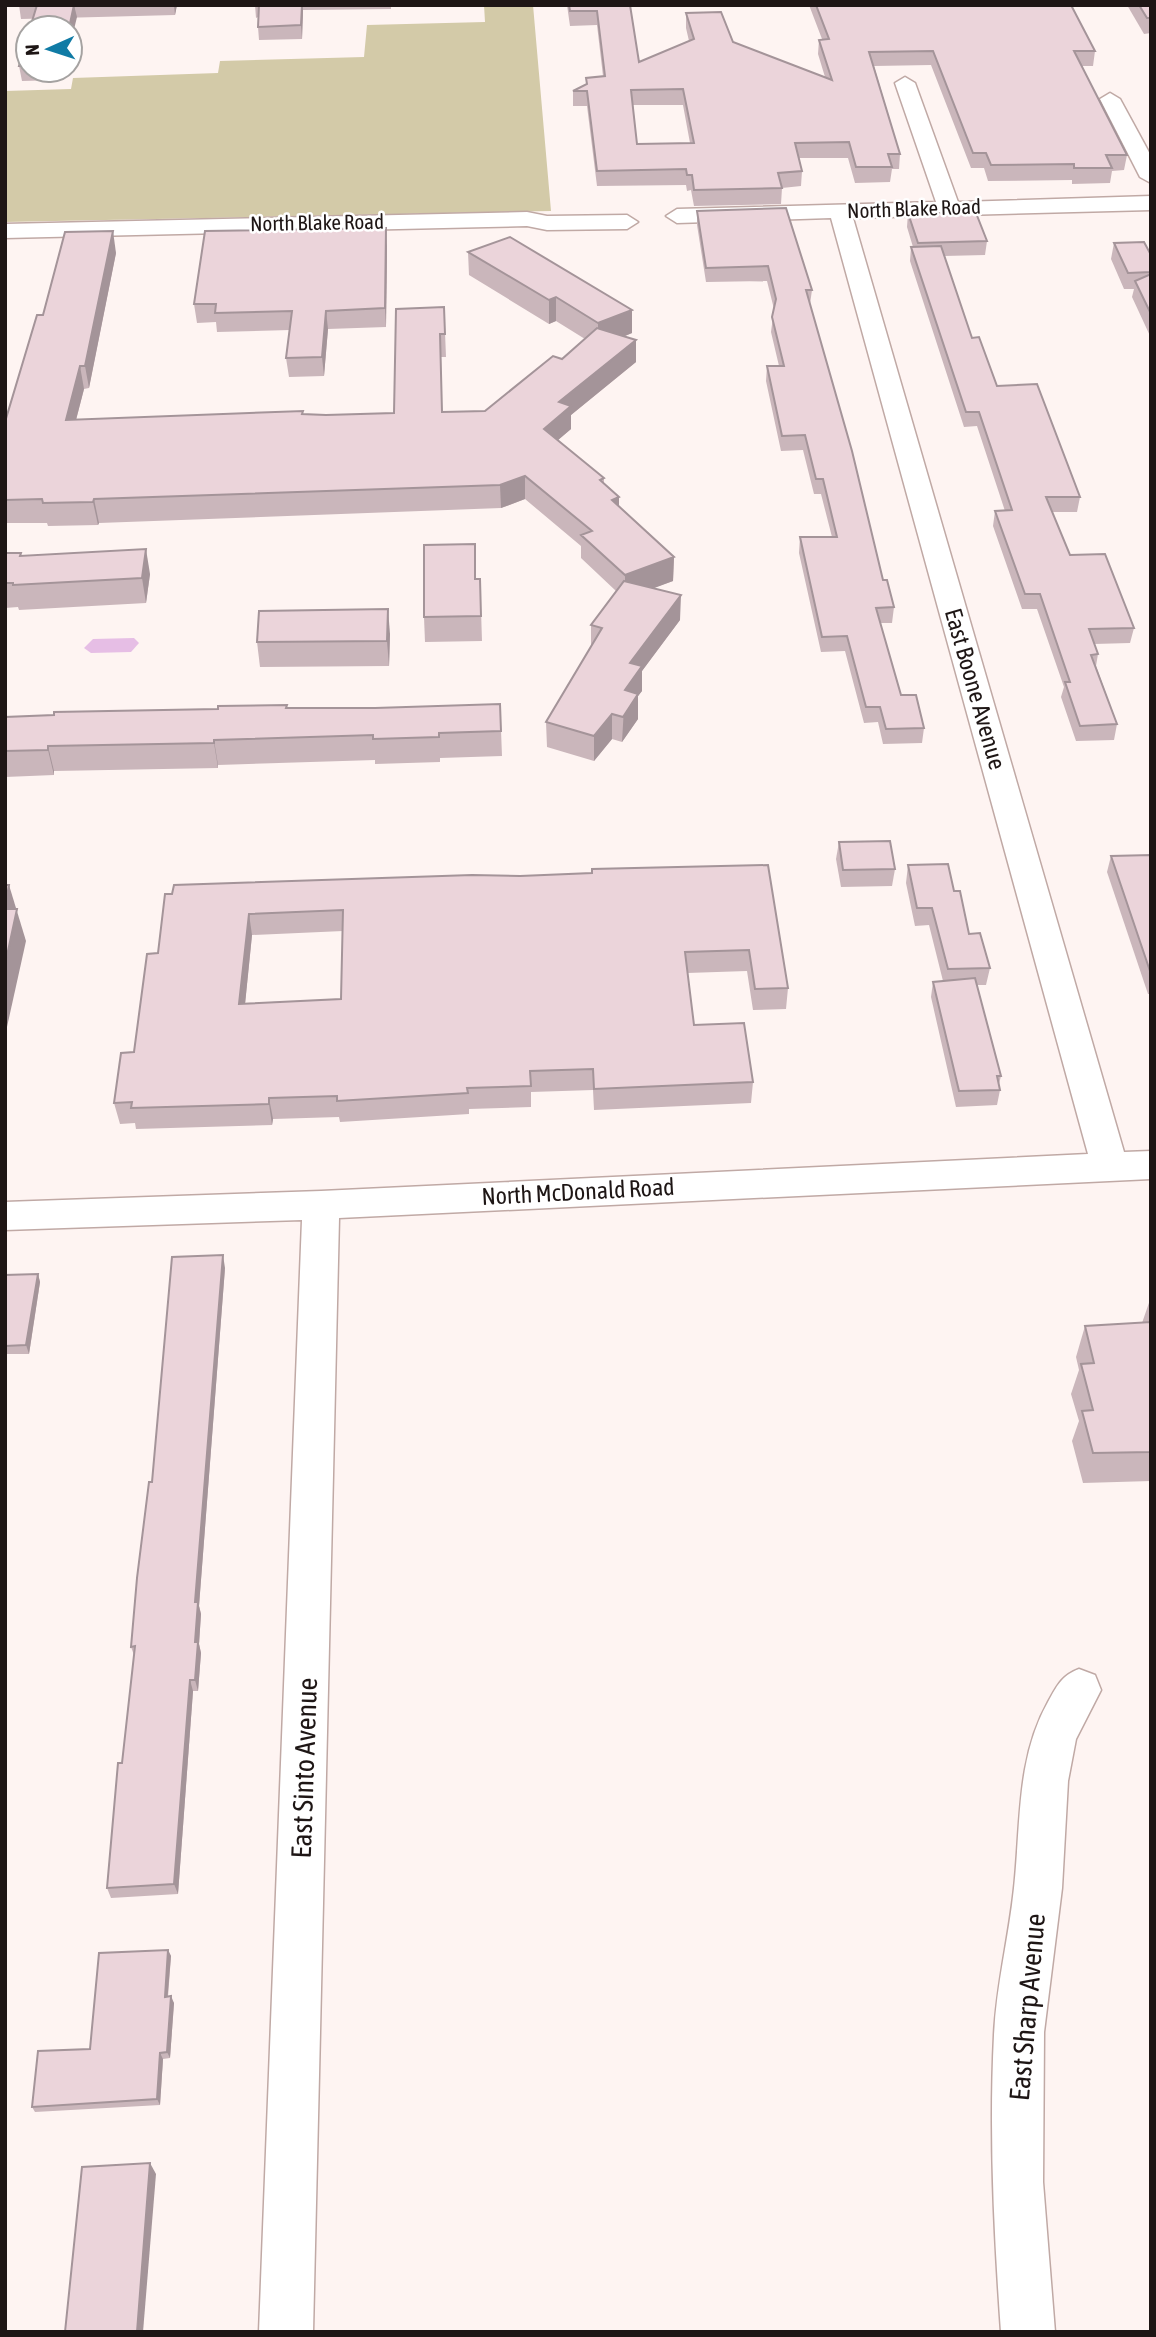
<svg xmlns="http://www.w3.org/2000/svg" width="1156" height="2337" font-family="'Asap Condensed',sans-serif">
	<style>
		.green { fill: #d3caa8 }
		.water { fill: #e6bee5 }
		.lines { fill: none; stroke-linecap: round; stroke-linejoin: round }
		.minor-casing { stroke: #c0a9a5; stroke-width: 3 }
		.minor { fill: #fff; fill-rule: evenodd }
		.wall { fill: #cab6bb; fill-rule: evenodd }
		.shaded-wall { fill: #a49499 }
		.building { fill: #ebd4da; stroke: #a49499; stroke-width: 2; fill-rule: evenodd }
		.labels { text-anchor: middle; stroke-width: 5; stroke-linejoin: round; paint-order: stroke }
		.far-street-label { font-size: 21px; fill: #1e1615; stroke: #fff }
		.street-label { font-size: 24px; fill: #1e1615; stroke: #fff }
		.near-street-label { font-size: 28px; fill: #1e1615; stroke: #fff }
	</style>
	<rect width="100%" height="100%" fill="#fef4f2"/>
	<path class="green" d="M 484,5 L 533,5 L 551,211 L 5,222 L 5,91 L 71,89 L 73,78 L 218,73 L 220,61 L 364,57 L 367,25 L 485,22 Z"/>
	<path class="water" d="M 134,638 L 139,643 L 131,652 L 91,653 L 84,648 L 93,639 Z"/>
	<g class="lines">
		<g class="minor-casing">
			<g id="minor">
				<path d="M 905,77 L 915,83 L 958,202 L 1151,196 L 1151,210 L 853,218 L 1124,1152 L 1151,1151 L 1151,1179 L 339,1218 L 313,2332 L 259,2332 L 302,1220 L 5,1230 L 5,1202 L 321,1191 L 1088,1154 L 831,218 L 677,223 L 666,216 L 677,209 L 936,202 L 895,83 Z"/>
				<path d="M 1110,93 L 1120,99 L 1151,156 L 1151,183 L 1140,177 L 1100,99 Z"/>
				<path d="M 527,212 L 547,216 L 627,215 L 638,222 L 627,229 L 547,230 L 527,226 L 5,238 L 5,224 Z"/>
				<path d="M 1079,1669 L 1095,1675 L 1101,1690 L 1076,1739 L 1068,1781 L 1062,1888 L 1044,2032 L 1043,2182 L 1055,2332 L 1001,2332 C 994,2233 989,2135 994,2035 C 996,1986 1009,1937 1014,1888 C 1021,1824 1016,1759 1048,1702 C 1057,1686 1061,1676 1079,1669 Z"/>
			</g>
		</g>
		<use href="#minor" class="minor"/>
	</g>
	<g class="wall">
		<path d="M 19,5 L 177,5 L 175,15 L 21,19 Z"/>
		<path d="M 255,5 L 422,5 L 391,6 L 391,9 L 303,10 L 302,39 L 259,40 L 258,27 L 258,17 L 256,18 Z"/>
		<path d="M 567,5 L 630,5 L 639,62 L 689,41 L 686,28 L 686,13 L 733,42 L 825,77 L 818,54 L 819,40 L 822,39 L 809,5 L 1071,5 L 1095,51 L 1093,66 L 1081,66 L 1127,155 L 1124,170 L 1112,171 L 1110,183 L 1072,184 L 1072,180 L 988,181 L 984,168 L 971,168 L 931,65 L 874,66 L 900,154 L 899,169 L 892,169 L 890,182 L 855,183 L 848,158 L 799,158 L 802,171 L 801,186 L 782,188 L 781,204 L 694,206 L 691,190 L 687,191 L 686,185 L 597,186 L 587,106 L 573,106 L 573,91 L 586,84 L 586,78 L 603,76 L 597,25 L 570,26 ZM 633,105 L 683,105 L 690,143 L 637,144 Z"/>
		<path d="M 1127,5 L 1151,5 L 1151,33 L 1144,34 Z"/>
		<path d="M 28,36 L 28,70 L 64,70 L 61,80 L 22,81 L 19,66 Z"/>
		<path d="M 697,211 L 812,290 L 810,304 L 883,580 L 894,607 L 892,623 L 880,623 L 901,695 L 924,728 L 922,743 L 883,744 L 878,722 L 864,723 L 845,651 L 821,652 L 799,553 L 800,537 L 832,537 L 821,494 L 814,494 L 803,450 L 781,451 L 766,381 L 767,366 L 779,366 L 771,332 L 774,309 L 767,281 L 706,282 L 697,225 Z"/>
		<path d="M 908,213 L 987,241 L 985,255 L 944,256 L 972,338 L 997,386 L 1080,497 L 1077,512 L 1052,512 L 1070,555 L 1134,628 L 1130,643 L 1094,644 L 1098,654 L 1096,666 L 1117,724 L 1114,740 L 1076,741 L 1061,697 L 1064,687 L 1037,609 L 1022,609 L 993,526 L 995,511 L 1005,511 L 977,426 L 964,427 L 910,261 L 911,247 L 913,247 L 907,227 Z"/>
		<path d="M 1114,243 L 1151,255 L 1151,338 L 1132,297 L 1134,289 L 1124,289 L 1111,259 Z"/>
		<path d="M 387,246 L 386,327 L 328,329 L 324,376 L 289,377 L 286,358 L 290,330 L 217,332 L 216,322 L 197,323 L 194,304 Z"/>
		<path d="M 468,252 L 632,333 L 625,336 L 636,362 L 571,415 L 571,429 L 558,440 L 604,478 L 604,484 L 619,506 L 674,557 L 673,581 L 653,588 L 680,620 L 642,671 L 642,691 L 638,696 L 638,719 L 622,742 L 612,739 L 594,761 L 547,747 L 546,722 L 591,646 L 591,625 L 616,591 L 581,558 L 581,546 L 525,499 L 501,508 L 99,523 L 98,525 L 48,526 L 47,523 L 5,523 L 5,422 L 43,315 L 116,253 L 89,388 L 84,389 L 76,420 L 303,411 L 303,414 L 326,415 L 394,413 L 444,307 L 446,357 L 441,357 L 442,412 L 485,411 L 562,359 L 585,339 L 556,321 L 549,324 L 469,275 Z"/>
		<path d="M 5,553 L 150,574 L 146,603 L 19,610 L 18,607 L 5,608 Z"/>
		<path d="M 476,579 L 480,579 L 482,641 L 425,642 L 424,617 Z"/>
		<path d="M 390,634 L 389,666 L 260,667 L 257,642 Z"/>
		<path d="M 500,704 L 502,756 L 440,758 L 440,762 L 375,764 L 375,760 L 218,765 L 218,768 L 54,771 L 54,775 L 5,777 L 5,717 L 287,708 L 375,708 Z"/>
		<path d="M 839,842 L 895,869 L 892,886 L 841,887 L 836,859 Z"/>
		<path d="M 1151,855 L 1151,994 L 1148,994 L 1107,872 L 1111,856 Z"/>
		<path d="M 768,865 L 788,988 L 786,1009 L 753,1010 L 747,971 L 687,973 L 694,1025 L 753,1082 L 751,1103 L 594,1110 L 593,1090 L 531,1092 L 531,1107 L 469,1109 L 469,1114 L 340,1122 L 339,1117 L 273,1119 L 272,1125 L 136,1129 L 135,1123 L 120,1124 L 114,1103 L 134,1052 L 158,953 L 165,894 L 520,876 ZM 343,931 L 341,999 L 245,1003 L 252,935 Z"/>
		<path d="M 908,865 L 969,934 L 990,968 L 986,985 L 977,985 L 1001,1076 L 999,1084 L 1000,1090 L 997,1105 L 956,1107 L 931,997 L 933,982 L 943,981 L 929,925 L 915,926 L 906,883 Z"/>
		<path d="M 225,1268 L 199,1606 L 201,1614 L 199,1644 L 201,1653 L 198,1691 L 193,1691 L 178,1894 L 111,1898 L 107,1888 L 122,1763 L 134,1655 L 131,1647 L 152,1482 Z"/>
		<path d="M 38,1274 L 40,1282 L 29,1354 L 5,1354 L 5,1275 Z"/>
		<path d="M 1151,1297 L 1151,1481 L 1083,1483 L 1072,1441 L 1079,1421 L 1071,1394 L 1079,1370 L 1076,1357 L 1085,1326 L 1142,1323 Z"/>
		<path d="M 168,1950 L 171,1956 L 168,1997 L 174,2003 L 170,2058 L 163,2059 L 160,2105 L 35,2112 L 32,2107 L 90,2049 Z"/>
	</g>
	<g class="shaded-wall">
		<path d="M 74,5 L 77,17 L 70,46 L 70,28 L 69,28 Z"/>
		<path d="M 174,5 L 177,5 L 175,15 Z"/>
		<path d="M 302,5 L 303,5 L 303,10 L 302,39 L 301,25 Z"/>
		<path d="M 60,70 L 64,70 L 61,80 Z"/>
		<path d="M 386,228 L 387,246 L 386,327 L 385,308 Z"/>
		<path d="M 113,231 L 116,253 L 89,388 L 85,366 Z"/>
		<path d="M 556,297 L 556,321 L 549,324 L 549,300 Z"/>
		<path d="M 632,310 L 632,333 L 598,347 L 598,323 Z"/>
		<path d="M 326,311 L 328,329 L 324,376 L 322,357 Z"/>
		<path d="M 636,340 L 636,362 L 571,415 L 571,429 L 544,452 L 544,429 L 559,402 Z"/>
		<path d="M 80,366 L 84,389 L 70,443 L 66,420 Z"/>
		<path d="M 525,476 L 525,499 L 501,508 L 500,485 Z"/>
		<path d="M 619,497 L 619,521 L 612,500 Z"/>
		<path d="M 94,499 L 99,523 L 98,525 L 93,502 Z"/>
		<path d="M 146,549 L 150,574 L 146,603 L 142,578 Z"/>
		<path d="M 674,557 L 673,581 L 625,599 L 625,575 Z"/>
		<path d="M 681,595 L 680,620 L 642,671 L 642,691 L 638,696 L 638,719 L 622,742 L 625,690 L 630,663 Z"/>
		<path d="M 388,609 L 390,634 L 389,666 L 387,641 Z"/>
		<path d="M 612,714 L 612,739 L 594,761 L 594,736 Z"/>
		<path d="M 214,740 L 218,765 L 218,768 L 214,743 Z"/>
		<path d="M 48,746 L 54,771 L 54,775 L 48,750 Z"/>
		<path d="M 9,885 L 26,941 L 5,1036 L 5,907 Z"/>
		<path d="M 249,914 L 252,935 L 243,1025 L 239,1004 Z"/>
		<path d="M 269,1098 L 273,1119 L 272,1125 L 269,1104 Z"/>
		<path d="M 223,1255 L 225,1268 L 199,1606 L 201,1614 L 199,1644 L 201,1653 L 198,1691 L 195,1680 L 195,1602 Z"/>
		<path d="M 38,1274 L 40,1282 L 29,1354 L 26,1345 Z"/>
		<path d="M 190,1680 L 193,1691 L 178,1894 L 174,1884 Z"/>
		<path d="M 168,1950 L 171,1956 L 167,2003 L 165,1997 Z"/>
		<path d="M 171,1996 L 174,2003 L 170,2058 L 167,2052 Z"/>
		<path d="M 160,2053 L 163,2059 L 160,2105 L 157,2099 Z"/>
		<path d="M 150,2163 L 156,2174 L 143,2332 L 137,2332 Z"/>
	</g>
	<g class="building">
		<path d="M 37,5 L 74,5 L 69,28 L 30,28 Z"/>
		<path d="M 259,5 L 302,5 L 301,25 L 258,27 Z"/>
		<path d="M 569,5 L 630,5 L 639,62 L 694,39 L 686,13 L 721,12 L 733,42 L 832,80 L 819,40 L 829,39 L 816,5 L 1071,5 L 1095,51 L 1074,51 L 1127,155 L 1106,155 L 1112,168 L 1074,168 L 1074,164 L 991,165 L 986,153 L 973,153 L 933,51 L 869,52 L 900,154 L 888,154 L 892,167 L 856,167 L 849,142 L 795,143 L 802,171 L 778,173 L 782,188 L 694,190 L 692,175 L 687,175 L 686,169 L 597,171 L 587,91 L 573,91 L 587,84 L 586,78 L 605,76 L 597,11 L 570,11 ZM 683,89 L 694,143 L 637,144 L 631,90 Z"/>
		<path d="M 1139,5 L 1151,5 L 1151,18 L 1147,18 Z"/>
		<path d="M 28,36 L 28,66 L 19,66 Z"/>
		<path d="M 786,208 L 812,290 L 806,290 L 852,451 L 883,580 L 887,580 L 894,607 L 876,608 L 901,695 L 916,695 L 924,728 L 886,729 L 880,707 L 866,707 L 847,636 L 822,637 L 800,537 L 837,537 L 823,479 L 816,479 L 805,435 L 782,436 L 767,366 L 784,366 L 772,317 L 776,299 L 768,266 L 706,268 L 697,211 Z"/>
		<path d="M 908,213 L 976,213 L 987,241 L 918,243 Z"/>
		<path d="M 386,228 L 385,308 L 326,311 L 322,357 L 286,358 L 292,311 L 215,313 L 216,304 L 194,304 L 205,231 Z"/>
		<path d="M 113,231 L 85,366 L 80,366 L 66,420 L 303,411 L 302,414 L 326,415 L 394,413 L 396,309 L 444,307 L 445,334 L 440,334 L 442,412 L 485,411 L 553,356 L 562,359 L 597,328 L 636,340 L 559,402 L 571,406 L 544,429 L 604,478 L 600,480 L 619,497 L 612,500 L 674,557 L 625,575 L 581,535 L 592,531 L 525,476 L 500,485 L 94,499 L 93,502 L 43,503 L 42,499 L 5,500 L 5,422 L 37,315 L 43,315 L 65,232 Z"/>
		<path d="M 510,237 L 632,310 L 598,323 L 556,297 L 549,300 L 468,252 Z"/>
		<path d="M 1144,242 L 1151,255 L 1151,272 L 1128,273 L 1114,243 Z"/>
		<path d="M 941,246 L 972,338 L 979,337 L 997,386 L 1037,384 L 1080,497 L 1046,497 L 1070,555 L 1105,554 L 1134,628 L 1089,629 L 1098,654 L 1091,655 L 1117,724 L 1080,726 L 1065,682 L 1070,682 L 1040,594 L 1025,594 L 995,511 L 1012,510 L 979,412 L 966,412 L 911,247 Z"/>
		<path d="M 1151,274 L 1151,314 L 1135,281 Z"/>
		<path d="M 475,544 L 475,579 L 480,579 L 481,616 L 424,617 L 424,545 Z"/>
		<path d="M 146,549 L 142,578 L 13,585 L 13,583 L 5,583 L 5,553 L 21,553 L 20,556 Z"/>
		<path d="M 624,581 L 681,595 L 630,663 L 642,666 L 625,690 L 638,694 L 623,717 L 612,714 L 594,736 L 546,722 L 602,628 L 591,625 Z"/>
		<path d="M 388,609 L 387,641 L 257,642 L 259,611 Z"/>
		<path d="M 500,704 L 501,731 L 439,733 L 439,737 L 373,739 L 373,735 L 214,740 L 214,743 L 48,746 L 48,750 L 5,751 L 5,717 L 54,715 L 54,712 L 218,709 L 218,706 L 287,705 L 286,708 L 375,708 Z"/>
		<path d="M 890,841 L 895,869 L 843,870 L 839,842 Z"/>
		<path d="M 1151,855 L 1151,974 L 1111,856 Z"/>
		<path d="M 948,864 L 954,891 L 960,891 L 969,934 L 980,933 L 990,968 L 948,969 L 932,908 L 917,908 L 908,865 Z"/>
		<path d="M 768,865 L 788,988 L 755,989 L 749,950 L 685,952 L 694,1025 L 744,1023 L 753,1082 L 594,1089 L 593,1069 L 530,1071 L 531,1086 L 467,1088 L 468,1093 L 337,1101 L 337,1096 L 269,1098 L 269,1104 L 131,1108 L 132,1102 L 114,1103 L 121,1053 L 134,1052 L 147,954 L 158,953 L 165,894 L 172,894 L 174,885 L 472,875 L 520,876 L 592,873 L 592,869 ZM 343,910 L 341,999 L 239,1004 L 249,914 Z"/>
		<path d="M 5,885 L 9,885 L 5,907 Z"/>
		<path d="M 5,909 L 17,909 L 5,965 Z"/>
		<path d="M 975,978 L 1001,1076 L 997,1076 L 1000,1090 L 959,1091 L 933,982 Z"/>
		<path d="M 223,1255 L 195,1602 L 198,1602 L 195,1642 L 198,1642 L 195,1680 L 190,1680 L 174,1884 L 107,1888 L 118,1763 L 122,1763 L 135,1646 L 131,1647 L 137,1578 L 149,1482 L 152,1482 L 172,1257 Z"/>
		<path d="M 38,1274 L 26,1345 L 5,1346 L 5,1275 Z"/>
		<path d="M 1151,1322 L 1151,1452 L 1093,1453 L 1082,1411 L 1093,1410 L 1081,1364 L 1094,1363 L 1085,1326 Z"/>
		<path d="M 168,1950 L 165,1997 L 171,1996 L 167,2052 L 160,2053 L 157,2099 L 32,2107 L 38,2051 L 90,2049 L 99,1953 Z"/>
		<path d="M 150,2163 L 137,2332 L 65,2332 L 82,2167 Z"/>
	</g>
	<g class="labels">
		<g class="far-street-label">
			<text transform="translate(914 209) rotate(-2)" y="7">North Blake Road</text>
			<text transform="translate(317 223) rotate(-1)" y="7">North Blake Road</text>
		</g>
		<g class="street-label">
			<text transform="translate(975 689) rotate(74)" y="8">East Boone Avenue</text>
			<text transform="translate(578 1192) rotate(-3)" y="8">North McDonald Road</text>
		</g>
		<g class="near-street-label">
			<text transform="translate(304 1768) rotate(-88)" y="10">East Sinto Avenue</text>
			<text transform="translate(1027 2007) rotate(-85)" y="10">East Sharp Avenue</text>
		</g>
	</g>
	<rect width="1156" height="2337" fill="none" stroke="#1e1615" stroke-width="14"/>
	<g transform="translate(49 49) rotate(267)"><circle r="33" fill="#ffffff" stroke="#a5a2a1" stroke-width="2"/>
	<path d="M0-5L12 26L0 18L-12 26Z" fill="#107ba5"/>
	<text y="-10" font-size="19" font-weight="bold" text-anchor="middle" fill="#1e1615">N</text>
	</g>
</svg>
